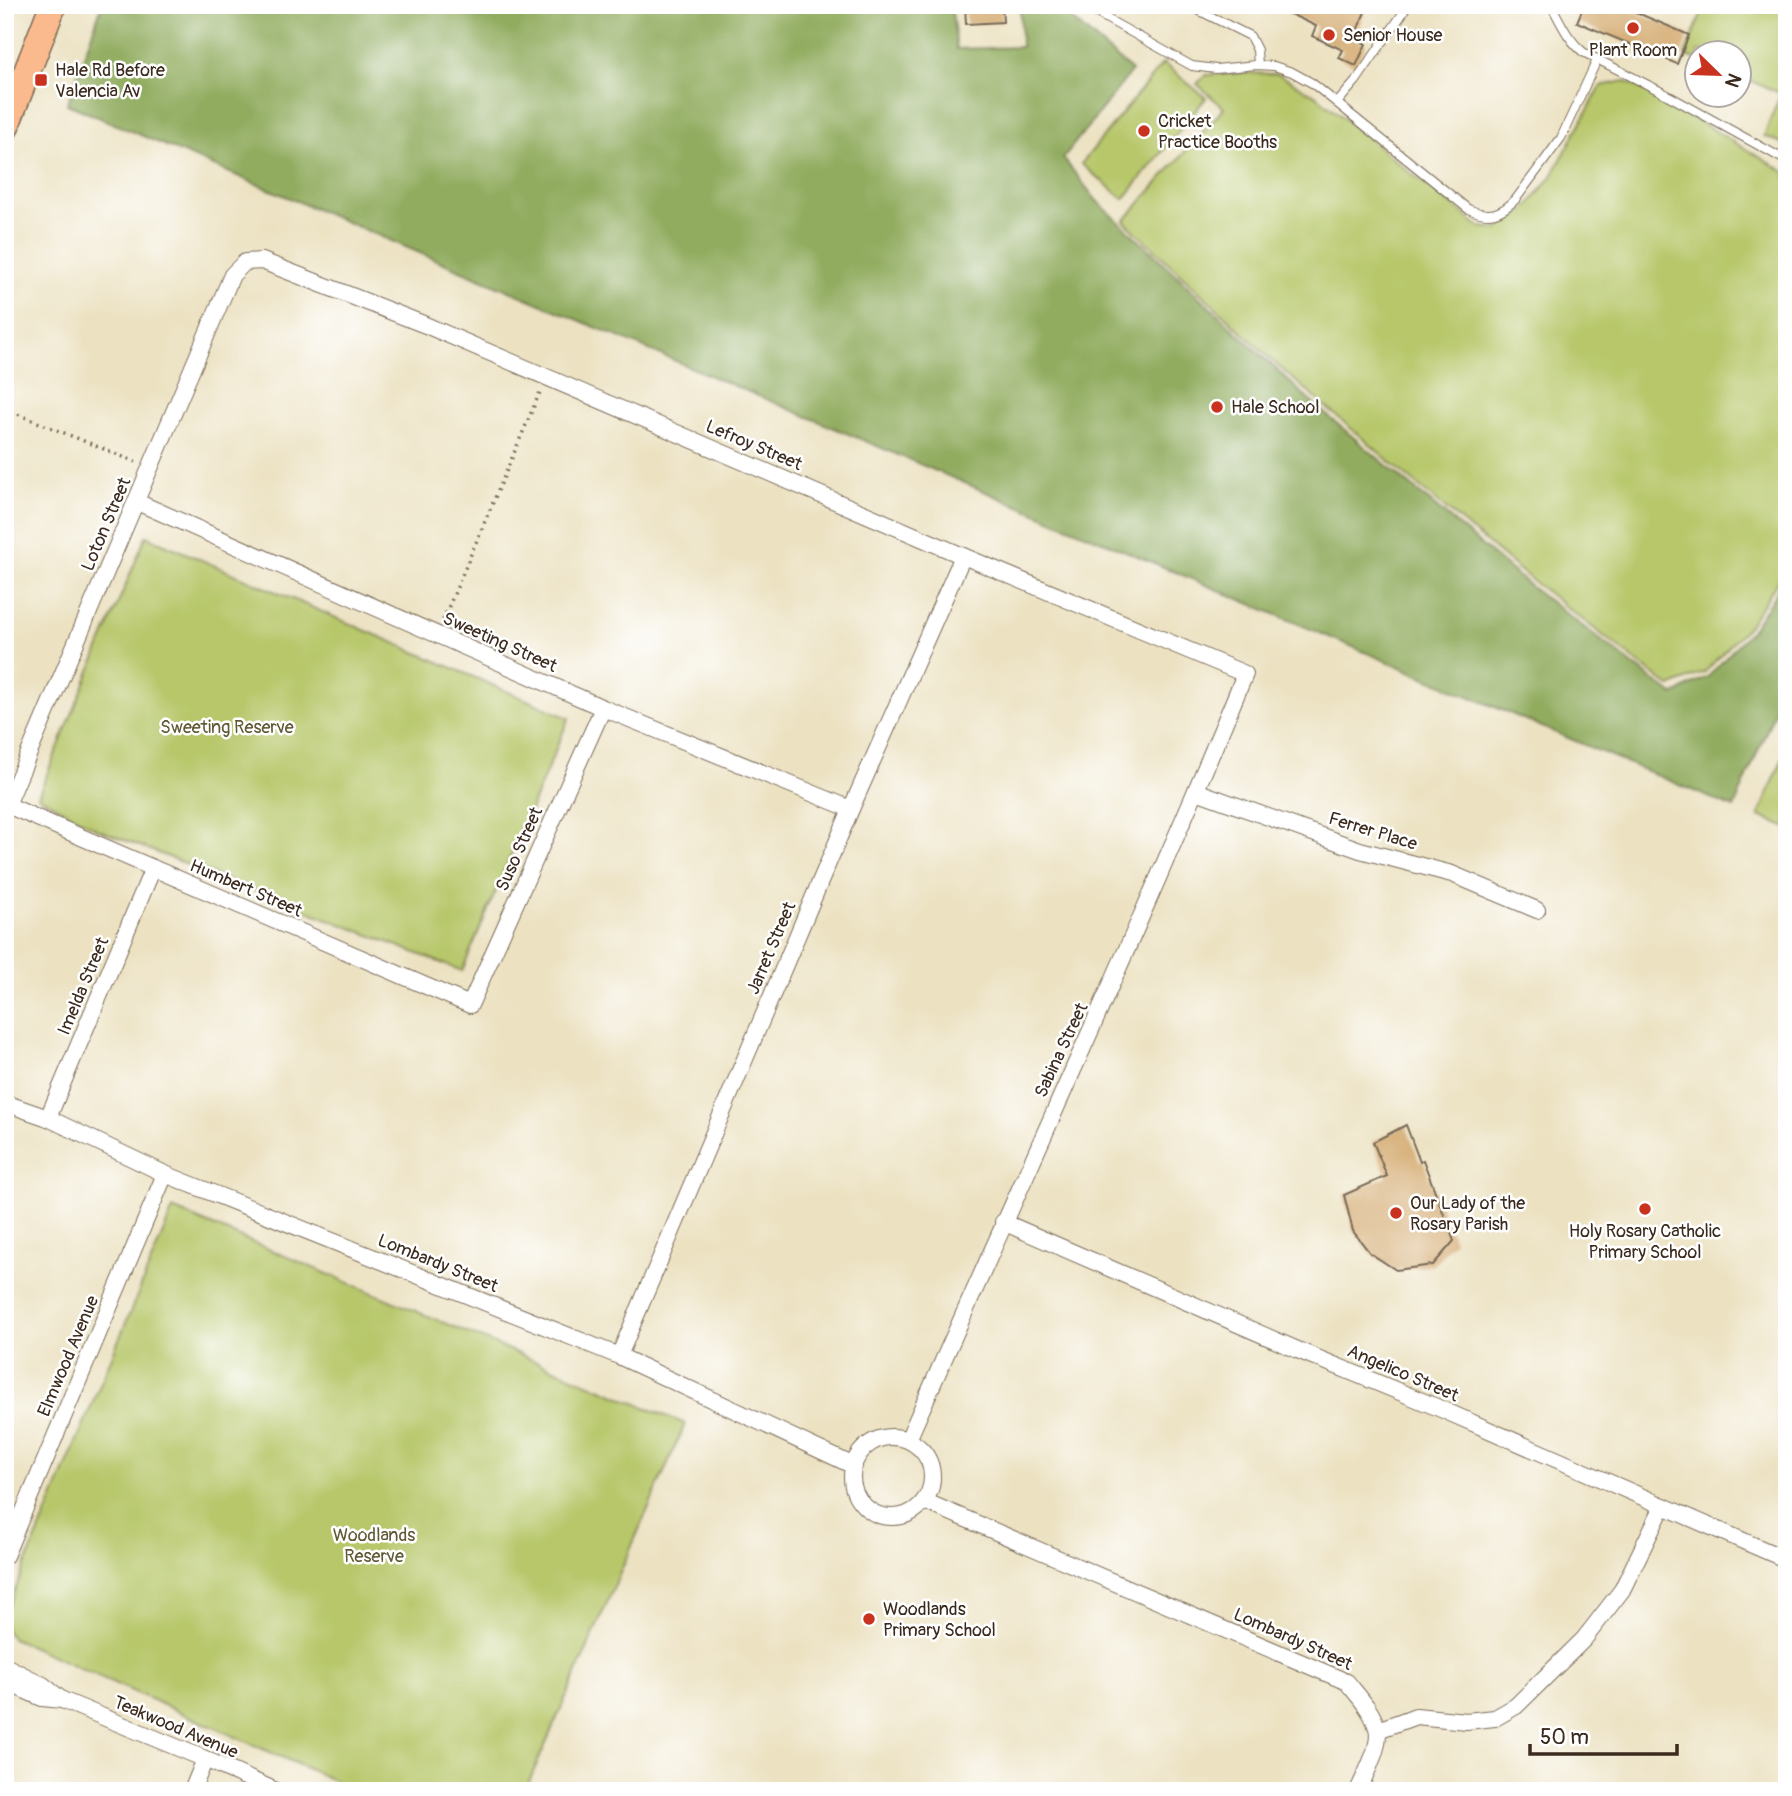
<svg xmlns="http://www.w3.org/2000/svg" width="1792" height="1796" font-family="Pangolin,sans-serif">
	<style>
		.green { fill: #b7c76a; stroke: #797844; stroke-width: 2 }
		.forest { fill: #91ac5e; stroke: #666b3e; stroke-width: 2 }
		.building { fill: #d5ad75 }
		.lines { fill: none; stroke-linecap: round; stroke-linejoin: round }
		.lane-casing { stroke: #796a57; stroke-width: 10 }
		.street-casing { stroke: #796a57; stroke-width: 18 }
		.primary-casing { stroke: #796a57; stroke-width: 29 }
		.path { stroke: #796a57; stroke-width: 3.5; stroke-dasharray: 2 5; stroke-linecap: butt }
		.lane { stroke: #fff; stroke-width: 8 }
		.street { stroke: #fff; stroke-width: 16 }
		.primary { stroke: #fbba8d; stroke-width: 26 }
		.poi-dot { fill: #c8321e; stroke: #fff; stroke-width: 2.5 }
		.labels { text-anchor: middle; stroke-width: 5; stroke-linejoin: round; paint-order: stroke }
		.poi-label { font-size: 18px; fill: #3b2a1e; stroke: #fff; text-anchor: start }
		.street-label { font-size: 18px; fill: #3b2a1e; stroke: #fff }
		.park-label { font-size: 18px; fill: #605935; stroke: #fff }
	</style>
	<rect width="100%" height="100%" fill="#fff"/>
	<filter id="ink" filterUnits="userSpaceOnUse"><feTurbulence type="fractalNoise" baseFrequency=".0143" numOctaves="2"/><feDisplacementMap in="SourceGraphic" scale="14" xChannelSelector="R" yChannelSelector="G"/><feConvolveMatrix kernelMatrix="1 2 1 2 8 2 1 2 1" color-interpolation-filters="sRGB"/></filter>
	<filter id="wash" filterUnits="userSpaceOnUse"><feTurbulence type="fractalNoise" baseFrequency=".00686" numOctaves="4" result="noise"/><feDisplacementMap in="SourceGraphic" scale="28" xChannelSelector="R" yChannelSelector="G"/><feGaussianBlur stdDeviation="1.57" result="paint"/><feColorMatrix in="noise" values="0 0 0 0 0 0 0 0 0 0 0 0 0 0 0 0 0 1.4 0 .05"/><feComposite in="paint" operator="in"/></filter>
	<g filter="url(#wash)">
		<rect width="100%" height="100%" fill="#ece2c2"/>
		<g class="green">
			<path d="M 1705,5 L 1787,5 L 1787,145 L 1764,136 L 1781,93 L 1740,77 L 1740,52 L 1698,52 L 1697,60 L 1685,55 Z"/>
			<path d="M 1163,63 L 1206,98 L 1124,199 L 1081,164 Z"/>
			<path d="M 1244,73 L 1278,74 L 1317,96 L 1407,170 L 1480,227 L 1499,229 L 1525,210 L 1552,176 L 1601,86 L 1625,81 L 1650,93 L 1787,173 L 1787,567 L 1749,625 L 1705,672 L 1670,687 L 1535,583 L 1416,484 L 1278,366 L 1124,221 L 1224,108 L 1197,84 L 1206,75 Z"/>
			<path d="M 146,536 L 569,718 L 462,971 L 99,830 L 38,796 Z"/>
			<path d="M 1787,748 L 1787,828 L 1759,816 Z"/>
			<path d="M 173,1209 L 685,1424 L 525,1791 L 358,1791 L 12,1638 L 5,1629 L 5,1614 Z"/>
		</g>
		<path class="forest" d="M 102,5 L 951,5 L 957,49 L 1021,47 L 1020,5 L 1055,5 L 1132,71 L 1063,158 L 1097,201 L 1309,400 L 1531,587 L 1673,695 L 1709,676 L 1753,628 L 1787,576 L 1787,682 L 1734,808 L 67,104 Z"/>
		<g id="blocks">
			<g class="building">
				<path d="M 965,5 L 1002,5 L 1003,22 L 966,24 Z"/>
				<path d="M 1271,5 L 1368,5 L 1354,38 L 1366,44 L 1356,66 L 1339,58 L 1343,50 L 1312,36 L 1316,26 Z"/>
				<path d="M 1584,5 L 1619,5 L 1689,35 L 1677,64 L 1577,22 Z"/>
				<path d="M 1406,1125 L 1420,1162 L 1423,1160 L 1454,1241 L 1433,1265 L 1396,1270 L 1370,1253 L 1353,1231 L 1344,1195 L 1387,1176 L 1373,1142 Z"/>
			</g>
		</g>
	</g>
	<g filter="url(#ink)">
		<use href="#blocks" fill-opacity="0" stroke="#796a57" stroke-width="2"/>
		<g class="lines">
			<g class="lane-casing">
				<g id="lane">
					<path d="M 1082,5 L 1192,66 L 1216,69 L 1256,65 L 1274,66 L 1292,72 L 1312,83 L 1468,209 C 1489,218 1500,215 1516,199 L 1561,138 L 1597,60"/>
					<path d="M 1188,5 L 1250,36 L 1257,50 L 1258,65"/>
					<path d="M 1551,5 C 1561,22 1567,39 1583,52 L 1660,91 L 1787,161"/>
					<path d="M 1337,103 L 1356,81 L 1403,13 L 1407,5"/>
				</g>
			</g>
			<g class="street-casing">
				<g id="street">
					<path d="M 137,502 L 603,708 L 851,809"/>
					<path d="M 603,708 L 470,1005 L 7,805 L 232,275 L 245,262 L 262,261 L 423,324 L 963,556 L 1245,674 C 1138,932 1020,1185 908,1440"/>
					<path d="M 1196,791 L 1360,850 L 1452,874 L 1537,910"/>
					<path d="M 5,1103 L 48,1118 L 165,1174 L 619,1356 L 854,1466"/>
					<path d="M 48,1118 L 153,868"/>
					<path d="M 1003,1222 L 1300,1351 L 1434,1406 L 1787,1560"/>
					<path d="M 619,1356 L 851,809 L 963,556"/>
					<circle cx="892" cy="1477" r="40"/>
					<path d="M 924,1501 L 1347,1682 C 1358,1696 1372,1710 1377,1728 C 1382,1745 1365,1774 1358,1791"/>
					<path d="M 5,1556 L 165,1174"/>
					<path d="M 5,1666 L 43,1685 L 62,1700"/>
					<path d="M 5,1685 L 17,1687 L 42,1698 L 62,1700 L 205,1759 L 276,1791"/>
					<path d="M 1378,1730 L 1416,1716 L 1466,1721 L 1495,1718 L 1516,1706 L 1584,1639 L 1622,1590 L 1663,1506"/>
					<path d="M 192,1791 L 205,1759"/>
				</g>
			</g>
			<g class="primary-casing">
				<path id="primary" d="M 5,128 L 53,5"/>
			</g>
			<g class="path">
				<path d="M 5,409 L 136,462"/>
				<path d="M 443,620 L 540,392"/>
			</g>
			<use href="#lane" class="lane"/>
			<use href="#street" class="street"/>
			<use href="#primary" class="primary"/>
		</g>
	</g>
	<g class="poi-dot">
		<circle cx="1633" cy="28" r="7"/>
		<circle cx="1329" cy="35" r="7"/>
		<rect x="34" y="73" width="14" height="14" rx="3.5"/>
		<circle cx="1144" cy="131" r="7"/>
		<circle cx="1217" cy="407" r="7"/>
		<circle cx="1645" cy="1209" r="7"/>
		<circle cx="1396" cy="1213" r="7"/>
		<circle cx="869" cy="1619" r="7"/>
	</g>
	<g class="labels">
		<g class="poi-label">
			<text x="1343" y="41">Senior House</text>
			<text x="1633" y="56" text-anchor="middle">Plant Room</text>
			<text x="55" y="76">Hale Rd Before<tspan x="55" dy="21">Valencia Av</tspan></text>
			<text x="1158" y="127">Cricket<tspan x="1158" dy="21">Practice Booths</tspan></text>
			<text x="1231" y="413">Hale School</text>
			<text x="1410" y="1209">Our Lady of the<tspan x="1410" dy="21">Rosary Parish</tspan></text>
			<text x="1645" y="1237" text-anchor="middle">Holy Rosary Catholic<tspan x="1645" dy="21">Primary School</tspan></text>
			<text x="883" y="1615">Woodlands<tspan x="883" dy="21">Primary School</tspan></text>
		</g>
		<g class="street-label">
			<text transform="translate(754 445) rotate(23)" y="6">Lefroy Street</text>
			<text transform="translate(106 524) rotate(-67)" y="6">Loton Street</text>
			<text transform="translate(500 642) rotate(24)" y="6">Sweeting Street</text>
			<text transform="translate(1373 831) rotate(17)" y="6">Ferrer Place</text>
			<text transform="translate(519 849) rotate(-66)" y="6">Suso Street</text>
			<text transform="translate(246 888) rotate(23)" y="6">Humbert Street</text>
			<text transform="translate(771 948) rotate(-67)" y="6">Jarret Street</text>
			<text transform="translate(83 986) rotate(-67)" y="6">Imelda Street</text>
			<text transform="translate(1061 1050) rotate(-65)" y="6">Sabina Street</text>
			<text transform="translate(438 1263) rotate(22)" y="6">Lombardy Street</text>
			<text transform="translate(68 1356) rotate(-67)" y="6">Elmwood Avenue</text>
			<text transform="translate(1403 1373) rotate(23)" y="6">Angelico Street</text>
			<text transform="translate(1293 1639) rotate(24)" y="6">Lombardy Street</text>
			<text transform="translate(176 1727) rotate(23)" y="6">Teakwood Avenue</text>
		</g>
		<g class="park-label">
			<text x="227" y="733">Sweeting Reserve</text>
			<text x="374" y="1541">Woodlands<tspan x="374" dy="21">Reserve</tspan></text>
		</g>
	</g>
	<rect width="1792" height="1796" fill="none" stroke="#fff" stroke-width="28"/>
	<g transform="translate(1718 74) rotate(113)"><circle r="33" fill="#ffffff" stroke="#b1aaa5" stroke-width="2"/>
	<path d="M0-5L12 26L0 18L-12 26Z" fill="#c8321e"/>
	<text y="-10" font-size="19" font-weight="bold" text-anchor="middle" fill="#3b2a1e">N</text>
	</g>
	<path d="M1530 1744v10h147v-10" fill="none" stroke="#3b2a1e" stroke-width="3.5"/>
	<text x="1540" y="1744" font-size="21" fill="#3b2a1e" stroke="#ffffff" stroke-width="5" paint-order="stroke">50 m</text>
</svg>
